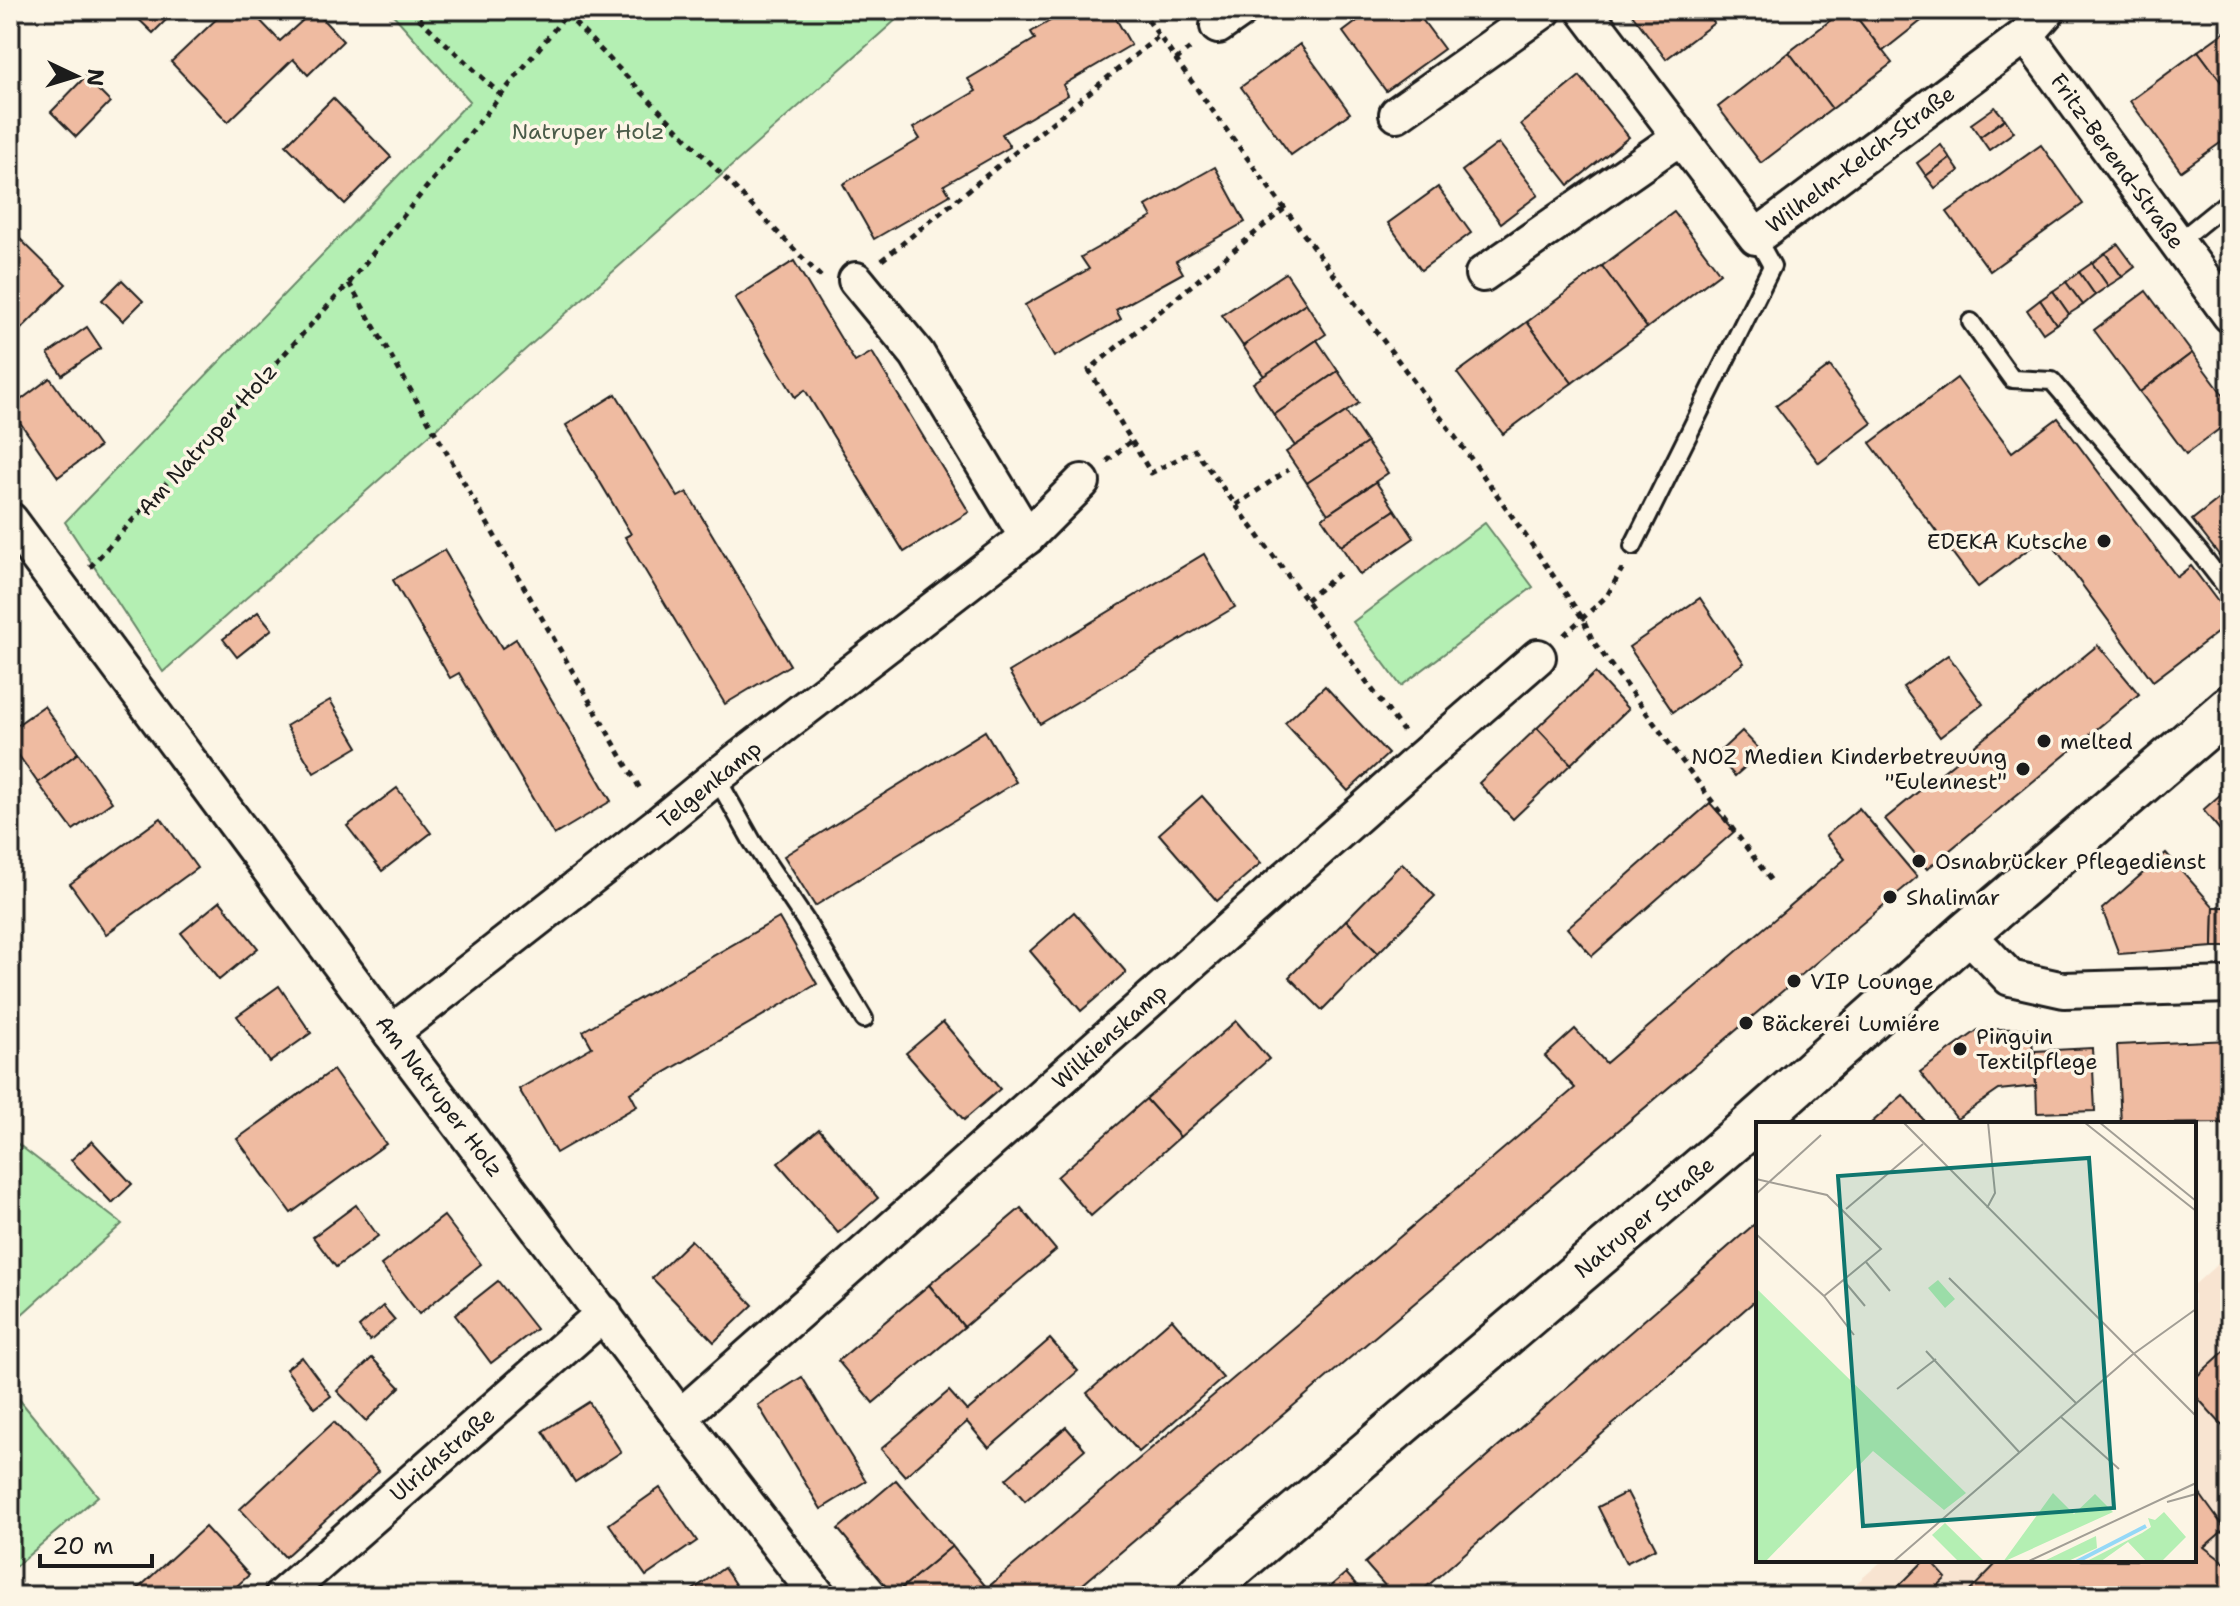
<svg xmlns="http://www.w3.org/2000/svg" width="2240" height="1606" font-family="'Shantell Sans',sans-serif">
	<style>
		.built { fill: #f8e4d1 }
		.green { fill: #b4efb3; stroke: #688668; stroke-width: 2 }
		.building { fill: #efbba1; stroke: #1c1c1c; stroke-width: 2 }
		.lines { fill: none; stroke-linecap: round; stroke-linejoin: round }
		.service-casing { stroke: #1c1c1c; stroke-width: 22 }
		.minor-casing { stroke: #1c1c1c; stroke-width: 40 }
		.tertiary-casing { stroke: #1c1c1c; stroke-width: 48 }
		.path { stroke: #1c1c1c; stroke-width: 5; stroke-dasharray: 6 6; stroke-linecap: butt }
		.service { stroke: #fcf5e5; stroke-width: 16 }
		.minor { stroke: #fcf5e5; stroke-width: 34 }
		.tertiary { stroke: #fcf5e5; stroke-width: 42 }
		.poi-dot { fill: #1c1c1c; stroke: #fcf5e5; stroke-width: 3 }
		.labels { text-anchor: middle; stroke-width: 7; stroke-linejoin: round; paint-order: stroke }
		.park-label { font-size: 22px; fill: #4a5b49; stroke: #fcf5e5 }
		.street-label { font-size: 22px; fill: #1c1c1c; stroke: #fcf5e5 }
		.poi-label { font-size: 22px; fill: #1c1c1c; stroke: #fcf5e5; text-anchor: start }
		.inset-river { fill: none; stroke: #95d8f7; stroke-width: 4 }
		.inset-road { fill: none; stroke: #a29e95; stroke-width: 2 }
		.view { fill: #0f766e; fill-opacity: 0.15; stroke: #0f766e; stroke-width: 4 }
		.inset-edge { fill: none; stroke: #1c1c1c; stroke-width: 4 }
	</style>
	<rect width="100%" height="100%" fill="#fcf5e5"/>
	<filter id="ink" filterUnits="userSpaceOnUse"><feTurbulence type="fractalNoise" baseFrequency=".0125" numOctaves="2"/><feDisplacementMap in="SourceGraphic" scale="16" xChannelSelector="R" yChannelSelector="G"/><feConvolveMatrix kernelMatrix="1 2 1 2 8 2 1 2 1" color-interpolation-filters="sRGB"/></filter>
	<g filter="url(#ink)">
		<path class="built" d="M 2230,1253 L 2230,1596 L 1842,1596 L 1883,1560 L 2194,1560 L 2194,1285 Z"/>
		<g class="green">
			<path d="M 389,10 L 907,10 L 163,672 L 65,522 L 470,101 Z"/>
			<path d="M 1485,523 L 1533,587 L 1401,686 L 1353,622 Z"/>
			<path d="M 10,1138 L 122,1224 L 10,1325 Z"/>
			<path d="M 10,1388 L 98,1496 L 10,1571 Z"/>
		</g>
		<g class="building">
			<path d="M 129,10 L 176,10 L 153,33 Z"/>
			<path d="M 226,10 L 250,10 L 280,41 L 314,10 L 343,41 L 308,75 L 293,59 L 228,122 L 171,62 Z"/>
			<path d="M 1069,10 L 1111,10 L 1131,45 L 1063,85 L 1068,95 L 1002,134 L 1010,147 L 944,185 L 950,195 L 874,239 L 843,184 L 920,139 L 913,128 L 976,91 L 968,79 L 1035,39 L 1031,32 Z"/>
			<path d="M 1372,10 L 1415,10 L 1444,49 L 1386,91 L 1343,32 Z"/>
			<path d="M 1637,10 L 1704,10 L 1714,23 L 1666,59 L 1632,14 Z"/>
			<path d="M 1844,10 L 1851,10 L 1892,63 L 1832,109 L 1789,52 Z"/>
			<path d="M 1851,10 L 1935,10 L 1883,51 Z"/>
			<path d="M 2230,28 L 2230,94 L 2198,51 Z"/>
			<path d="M 1300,44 L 1350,113 L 1291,155 L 1241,87 Z"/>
			<path d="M 2198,51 L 2230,94 L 2230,136 L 2181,171 L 2130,101 Z"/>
			<path d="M 1789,52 L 1832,109 L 1761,163 L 1718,107 Z"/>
			<path d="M 1580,76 L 1629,137 L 1569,185 L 1521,124 Z"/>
			<path d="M 85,77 L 110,102 L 76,137 L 51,112 Z"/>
			<path d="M 333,98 L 391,157 L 345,204 L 286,145 Z"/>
			<path d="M 1995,107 L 2005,119 L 1980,137 L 1971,124 Z"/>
			<path d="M 2005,119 L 2014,132 L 1989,150 L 1980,137 Z"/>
			<path d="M 1499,143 L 1538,195 L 1501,223 L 1462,171 Z"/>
			<path d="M 1941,145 L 1950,158 L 1926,176 L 1917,163 Z"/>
			<path d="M 2041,145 L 2083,204 L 1990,271 L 1947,212 Z"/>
			<path d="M 1950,158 L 1959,171 L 1935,188 L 1926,176 Z"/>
			<path d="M 1215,167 L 1245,222 L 1176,261 L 1183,273 L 1116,310 L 1121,319 L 1054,357 L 1025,305 L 1089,269 L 1081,257 L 1152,217 L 1146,206 Z"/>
			<path d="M 1438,187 L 1471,233 L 1421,270 L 1388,223 Z"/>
			<path d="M 1674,212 L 1720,273 L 1647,328 L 1602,266 Z"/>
			<path d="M 10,229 L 66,284 L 10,340 Z"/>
			<path d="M 2230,239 L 2230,258 L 2220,247 Z"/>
			<path d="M 2118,244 L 2135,267 L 2122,277 L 2105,253 Z"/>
			<path d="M 2105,253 L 2122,277 L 2108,286 L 2092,263 Z"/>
			<path d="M 794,261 L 855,362 L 872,352 L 969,512 L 904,552 L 805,390 L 795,397 L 735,298 Z"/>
			<path d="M 2092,263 L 2108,286 L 2095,295 L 2079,272 Z"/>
			<path d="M 1602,266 L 1647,328 L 1572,383 L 1527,322 Z"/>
			<path d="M 2079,272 L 2095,295 L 2083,305 L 2066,282 Z"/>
			<path d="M 1286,273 L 1306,303 L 1243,346 L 1222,315 Z"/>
			<path d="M 122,280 L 143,301 L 123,321 L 102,300 Z"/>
			<path d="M 2066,282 L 2083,305 L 2069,314 L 2053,291 Z"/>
			<path d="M 2053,291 L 2069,314 L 2056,324 L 2040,300 Z"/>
			<path d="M 2146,291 L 2192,353 L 2140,392 L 2094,330 Z"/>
			<path d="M 2040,300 L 2056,324 L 2043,333 L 2027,310 Z"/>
			<path d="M 1306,303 L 1326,334 L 1264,376 L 1243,346 Z"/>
			<path d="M 1527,322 L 1572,383 L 1503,434 L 1457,373 Z"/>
			<path d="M 87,327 L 101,348 L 62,375 L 48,354 Z"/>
			<path d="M 1317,340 L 1338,371 L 1274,415 L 1253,383 Z"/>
			<path d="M 2192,353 L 2230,404 L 2230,421 L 2186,454 L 2140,392 Z"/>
			<path d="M 1830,366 L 1872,423 L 1819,463 L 1776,406 Z"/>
			<path d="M 1338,371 L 1359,403 L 1295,446 L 1274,415 Z"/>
			<path d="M 50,378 L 99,447 L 58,477 L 10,408 Z"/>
			<path d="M 1957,378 L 2012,452 L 2058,418 L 2177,577 L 2191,566 L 2230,618 L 2230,623 L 2153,681 L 2046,536 L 1978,587 L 1870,443 Z"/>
			<path d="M 616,394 L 678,497 L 687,492 L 790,665 L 725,704 L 625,537 L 631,534 L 566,425 Z"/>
			<path d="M 1346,412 L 1367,443 L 1307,483 L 1286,452 Z"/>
			<path d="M 1367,443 L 1388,473 L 1328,514 L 1307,483 Z"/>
			<path d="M 1376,482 L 1395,510 L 1341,546 L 1322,518 Z"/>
			<path d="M 2230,490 L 2230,569 L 2192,520 Z"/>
			<path d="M 1395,510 L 1414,538 L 1360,575 L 1341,546 Z"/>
			<path d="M 444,550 L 502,648 L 516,639 L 611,801 L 554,835 L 459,673 L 450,678 L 393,580 Z"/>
			<path d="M 1204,554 L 1235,607 L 1040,724 L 1009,672 Z"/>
			<path d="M 1700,598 L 1744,663 L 1673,712 L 1629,647 Z"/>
			<path d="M 258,612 L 272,629 L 237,657 L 223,639 Z"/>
			<path d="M 2098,645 L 2139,694 L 1927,869 L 1885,819 Z"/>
			<path d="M 1948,655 L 1983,704 L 1940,737 L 1903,687 Z"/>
			<path d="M 1595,673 L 1628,709 L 1571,764 L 1537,728 Z"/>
			<path d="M 1325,686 L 1388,754 L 1348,791 L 1285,723 Z"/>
			<path d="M 330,700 L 358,747 L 314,773 L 286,726 Z"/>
			<path d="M 44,706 L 78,753 L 38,783 L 10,743 L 10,730 Z"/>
			<path d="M 1537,728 L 1571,764 L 1513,819 L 1479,783 Z"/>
			<path d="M 985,731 L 1016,782 L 815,906 L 784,856 Z"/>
			<path d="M 1742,731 L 1762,752 L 1735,776 L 1716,755 Z"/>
			<path d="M 78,753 L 112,802 L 73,830 L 38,783 Z"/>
			<path d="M 2230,786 L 2230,842 L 2203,810 Z"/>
			<path d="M 397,788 L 431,833 L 382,871 L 347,826 Z"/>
			<path d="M 1202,796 L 1261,863 L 1217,901 L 1159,834 Z"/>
			<path d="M 1710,803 L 1735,831 L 1592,956 L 1567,928 Z"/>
			<path d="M 1859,808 L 1917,877 L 1069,1596 L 893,1595 L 952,1546 L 987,1588 L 1575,1088 L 1545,1056 L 1575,1029 L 1606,1063 L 1845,859 L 1826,836 Z"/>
			<path d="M 161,818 L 197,868 L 106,934 L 70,884 Z"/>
			<path d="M 2166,853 L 2214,907 L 2213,947 L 2119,954 L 2102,909 Z"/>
			<path d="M 1402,863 L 1435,896 L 1378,953 L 1346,920 Z"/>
			<path d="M 220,901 L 258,948 L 219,980 L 181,933 Z"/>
			<path d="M 2214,907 L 2230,907 L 2230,947 L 2213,947 Z"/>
			<path d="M 1074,912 L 1126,972 L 1081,1011 L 1030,951 Z"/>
			<path d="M 779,918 L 817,984 L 630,1093 L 637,1106 L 556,1153 L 519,1089 L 592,1047 L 583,1031 Z"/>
			<path d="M 1346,920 L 1378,953 L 1322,1010 L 1289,977 Z"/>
			<path d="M 279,986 L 311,1033 L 270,1062 L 237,1016 Z"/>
			<path d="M 1236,1021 L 1269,1059 L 1180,1137 L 1146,1099 Z"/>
			<path d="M 943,1022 L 1000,1089 L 964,1120 L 906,1053 Z"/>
			<path d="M 2031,1028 L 2036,1086 L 1999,1090 L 1957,1119 L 1920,1072 L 1978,1030 Z"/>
			<path d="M 2230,1040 L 2230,1123 L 2121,1124 L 2117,1045 Z"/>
			<path d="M 2092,1048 L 2095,1111 L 2037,1113 L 2035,1051 Z"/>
			<path d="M 333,1070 L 386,1144 L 291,1213 L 237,1139 Z"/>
			<path d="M 1903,1095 L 1927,1124 L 1870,1124 Z"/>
			<path d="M 1146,1099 L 1180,1137 L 1091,1216 L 1057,1177 Z"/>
			<path d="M 819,1129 L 878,1198 L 838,1233 L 778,1163 Z"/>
			<path d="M 92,1141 L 132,1184 L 112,1203 L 71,1160 Z"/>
			<path d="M 356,1205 L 378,1236 L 336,1267 L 313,1237 Z"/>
			<path d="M 1021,1208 L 1056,1250 L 964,1327 L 929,1285 Z"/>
			<path d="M 444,1216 L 481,1264 L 419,1314 L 381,1265 Z"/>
			<path d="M 1758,1221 L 1758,1298 L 1416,1596 L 1394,1596 L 1365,1563 Z"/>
			<path d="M 691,1240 L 753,1305 L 714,1342 L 652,1278 Z"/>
			<path d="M 498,1281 L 536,1329 L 491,1363 L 455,1315 Z"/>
			<path d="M 929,1285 L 964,1327 L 873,1403 L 838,1361 Z"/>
			<path d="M 383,1306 L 395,1320 L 370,1341 L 359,1327 Z"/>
			<path d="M 1172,1319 L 1223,1378 L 1139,1452 L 1087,1393 Z"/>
			<path d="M 1050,1339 L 1078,1371 L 989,1448 L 967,1422 L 905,1476 L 881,1449 L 949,1391 L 967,1411 Z"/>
			<path d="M 2230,1346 L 2230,1434 L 2194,1394 L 2194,1379 Z"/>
			<path d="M 302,1357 L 331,1396 L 315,1408 L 286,1369 Z"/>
			<path d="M 372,1358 L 400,1387 L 366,1421 L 337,1391 Z"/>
			<path d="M 802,1377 L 866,1481 L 821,1509 L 758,1405 Z"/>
			<path d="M 589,1402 L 621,1452 L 575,1482 L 543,1431 Z"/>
			<path d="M 334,1422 L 379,1471 L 285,1557 L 240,1509 Z"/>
			<path d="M 1066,1427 L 1085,1449 L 1025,1501 L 1006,1479 Z"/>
			<path d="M 896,1480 L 952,1546 L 893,1595 L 838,1529 Z"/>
			<path d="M 2194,1486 L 2225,1529 L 2204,1547 L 2230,1567 L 2230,1596 L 1965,1596 L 1995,1565 L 1991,1560 L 2194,1560 Z"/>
			<path d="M 660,1488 L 697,1541 L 646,1576 L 609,1524 Z"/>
			<path d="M 1627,1492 L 1656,1548 L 1626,1563 L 1598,1507 Z"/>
			<path d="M 205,1527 L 249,1575 L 226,1596 L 130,1596 Z"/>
			<path d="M 1925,1560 L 1930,1560 L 1946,1578 L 1927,1596 L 1889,1596 Z"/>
			<path d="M 724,1568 L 743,1596 L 684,1596 Z"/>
			<path d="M 1346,1573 L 1366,1596 L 1319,1596 Z"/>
		</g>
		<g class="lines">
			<g class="service-casing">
				<g id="service">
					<path d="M 2177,243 L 2230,200"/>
					<path d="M 1971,322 L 2012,379 L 2052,381 L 2199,552 L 2230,592"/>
					<path d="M 1633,546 L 1772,266 L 1756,237"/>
					<path d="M 716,777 L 752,841 L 805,920 L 864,1019"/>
				</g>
			</g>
			<g class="minor-casing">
				<g id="minor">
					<path d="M 1584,10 L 1756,237 L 2026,35 L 2048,10"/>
					<path d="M 1218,26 L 1241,10"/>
					<path d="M 2026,35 L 2230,315"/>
					<path d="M 1397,114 L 1544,10"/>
					<path d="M 1483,274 L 1680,137"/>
					<path d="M 856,280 L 917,354 L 1027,537"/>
					<path d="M 10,520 L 391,1033 L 680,1417 L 818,1596"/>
					<path d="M 1967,933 L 2010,978 L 2064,990 L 2230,985"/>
					<path d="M 391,1033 L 660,823 L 716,777 L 1027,537 L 1082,482"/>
					<path d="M 680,1417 L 1423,757 L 1538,657"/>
					<path d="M 282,1596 L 604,1313"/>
				</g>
			</g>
			<g class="tertiary-casing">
				<path id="tertiary" d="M 1199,1596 L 1746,1130 L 1967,933 L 2230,707"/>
			</g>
			<g class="path">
				<path d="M 410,10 L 502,96"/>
				<path d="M 1141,10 C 1244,158 1354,300 1461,445 C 1503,502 1543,561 1583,619 L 1593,641 L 1772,882"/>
				<path d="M 566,14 L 821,277"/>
				<path d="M 1176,60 L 1190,48"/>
				<path d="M 1284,209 L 1089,370 L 1151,473 L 1195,450 L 1403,731"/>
				<path d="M 882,260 L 1159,36"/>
				<path d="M 349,283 L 642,792"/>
				<path d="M 1107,461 L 1131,441"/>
				<path d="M 1236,505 L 1288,470"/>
				<path d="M 90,567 L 349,283 L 570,10"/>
				<path d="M 1306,600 L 1341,572"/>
				<path d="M 1564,635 L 1607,596 L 1622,569"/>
			</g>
			<use href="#service" class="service"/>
			<use href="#minor" class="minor"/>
			<use href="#tertiary" class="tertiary"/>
		</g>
	</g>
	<g class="poi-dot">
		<circle cx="2104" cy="541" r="8"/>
		<circle cx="2044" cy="741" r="8"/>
		<circle cx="2023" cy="769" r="8"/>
		<circle cx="1919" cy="861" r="8"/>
		<circle cx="1890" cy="897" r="8"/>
		<circle cx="1794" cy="981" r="8"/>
		<circle cx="1746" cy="1023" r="8"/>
		<circle cx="1960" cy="1049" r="8"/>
	</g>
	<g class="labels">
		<g class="park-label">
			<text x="588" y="139">Natruper Holz</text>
		</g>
		<g class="street-label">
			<text transform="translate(1860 159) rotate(-37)" y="8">Wilhelm-Kelch-Straße</text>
			<text transform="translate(2118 161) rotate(54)" y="8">Fritz-Berend-Straße</text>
			<text transform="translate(207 439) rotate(-48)" y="8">Am Natruper Holz</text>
			<text transform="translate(709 784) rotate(-39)" y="8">Telgenkamp</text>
			<text transform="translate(1109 1036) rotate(-42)" y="8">Wilkienskamp</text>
			<text transform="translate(440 1096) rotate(53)" y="8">Am Natruper Holz</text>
			<text transform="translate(1644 1217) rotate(-40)" y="8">Natruper Straße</text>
			<text transform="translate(442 1454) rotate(-41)" y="8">Ulrichstraße</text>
		</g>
		<g class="poi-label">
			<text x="2088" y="549" text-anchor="end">EDEKA Kutsche</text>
			<text x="2060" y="749">melted</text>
			<text x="2007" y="764" text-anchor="end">NOZ Medien Kinderbetreuung<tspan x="2007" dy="25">"Eulennest"</tspan></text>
			<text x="1935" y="869">Osnabrücker Pflegedienst</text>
			<text x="1906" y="905">Shalimar</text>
			<text x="1810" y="989">VIP Lounge</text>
			<text x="1762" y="1031">Bäckerei Lumiére</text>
			<text x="1976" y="1044">Pinguin<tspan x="1976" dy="25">Textilpflege</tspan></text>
		</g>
	</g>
	<g transform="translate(1756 1122)">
		<rect width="440" height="440" fill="#fcf5e5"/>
		<path d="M 182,158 L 199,177 L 189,186 L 172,166 ZM 0,166 L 210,371 L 188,388 L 117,329 L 9,440 L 0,440 ZM 297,371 L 318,392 L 339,372 L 357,390 L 247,440 ZM 408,390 L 430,415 L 405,440 L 391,440 L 372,420 L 344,440 L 329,440 L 386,411 L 395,405 L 392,396 L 399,398 ZM 189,401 L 229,440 L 203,440 L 176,413 ZM 340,414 L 341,426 L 310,440 L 286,440 Z" fill="#b4efb3"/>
		<path class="inset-river" d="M 320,440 L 390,404"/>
		<path class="inset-road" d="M 147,0 L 440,294M 328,0 L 440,89M 343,0 L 440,79M 0,57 L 71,73 L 125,127 L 68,174M 0,72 L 65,13M 231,86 L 239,71 L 232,0M 90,87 L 167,22M 0,112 L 68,174 L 98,213M 110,140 L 134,169M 193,156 L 321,282M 88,159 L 109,184M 170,229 L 264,331M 141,267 L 180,237M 305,295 L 363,347M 411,380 L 440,372M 137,440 L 376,233 L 440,187M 271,440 L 440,361"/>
		<path class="view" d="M 333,36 L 358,386 L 107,404 L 82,54 Z"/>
		<rect width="440" height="440" class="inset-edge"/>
	</g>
	<rect width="2240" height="1606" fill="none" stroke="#fcf5e5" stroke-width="40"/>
	<rect x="20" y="20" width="2200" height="1566" fill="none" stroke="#1c1c1c" stroke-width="3" filter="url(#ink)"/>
	<g transform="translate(76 76) rotate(94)" stroke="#fcf5e5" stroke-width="6" paint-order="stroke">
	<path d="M0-6L14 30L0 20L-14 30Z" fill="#1c1c1c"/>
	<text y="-12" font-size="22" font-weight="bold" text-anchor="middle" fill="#1c1c1c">N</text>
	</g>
	<path d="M40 1554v12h112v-12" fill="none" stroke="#1c1c1c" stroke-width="4"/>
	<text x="52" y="1554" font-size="24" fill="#1c1c1c" stroke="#fcf5e5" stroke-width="6" paint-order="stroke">20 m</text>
</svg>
